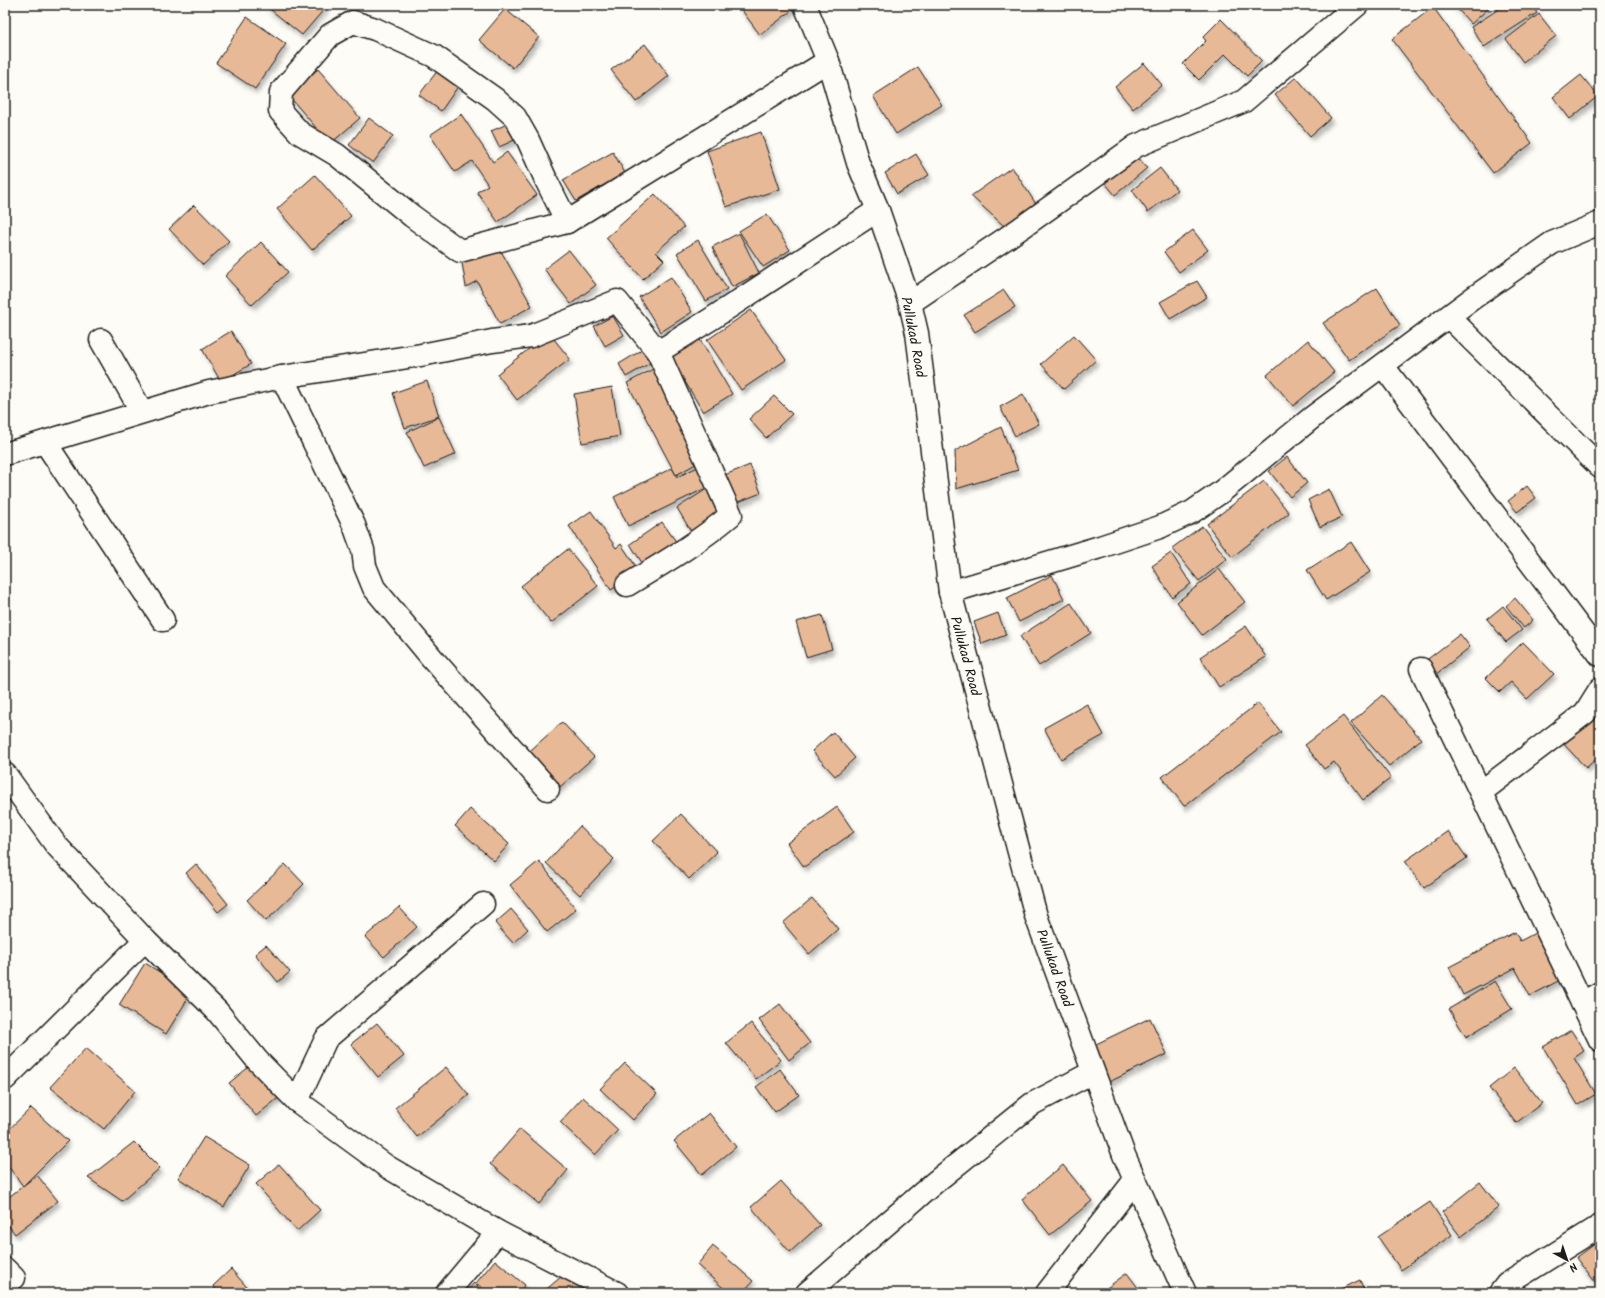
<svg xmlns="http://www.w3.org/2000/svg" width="1605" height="1298" font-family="Kalam,sans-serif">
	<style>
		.building { fill: #e7b997; stroke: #1c1c1c; filter: url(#shadow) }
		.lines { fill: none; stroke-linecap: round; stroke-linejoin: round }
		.minor-casing { stroke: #1c1c1c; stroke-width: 25 }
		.minor { stroke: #fdfcf7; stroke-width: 22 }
		.labels { text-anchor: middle; stroke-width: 4; stroke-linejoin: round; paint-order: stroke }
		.street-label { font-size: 14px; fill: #1c1c1c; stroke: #fdfcf7 }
	</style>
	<defs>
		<filter id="shadow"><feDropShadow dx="2.5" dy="4.5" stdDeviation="2" flood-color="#0004"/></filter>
	</defs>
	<rect width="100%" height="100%" fill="#fdfcf7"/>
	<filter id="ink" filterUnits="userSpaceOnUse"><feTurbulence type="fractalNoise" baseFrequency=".025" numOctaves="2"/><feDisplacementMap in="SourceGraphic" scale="8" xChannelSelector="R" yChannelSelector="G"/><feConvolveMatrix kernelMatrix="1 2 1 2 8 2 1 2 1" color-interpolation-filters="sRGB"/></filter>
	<g filter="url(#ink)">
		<g class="building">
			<path d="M 324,5 L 326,7 L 302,35 L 266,6 Z"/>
			<path d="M 738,5 L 792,5 L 795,8 L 760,35 Z"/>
			<path d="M 1454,5 L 1488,5 L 1490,7 L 1471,24 Z"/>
			<path d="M 1505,5 L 1532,5 L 1537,13 L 1484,47 L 1471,27 Z"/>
			<path d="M 1433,7 L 1532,143 L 1493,173 L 1392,39 Z"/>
			<path d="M 505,9 L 539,37 L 513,68 L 479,40 Z"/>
			<path d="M 1539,14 L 1556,36 L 1523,62 L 1506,39 Z"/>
			<path d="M 247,17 L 286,44 L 255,89 L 216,63 Z"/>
			<path d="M 1221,19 L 1262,61 L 1247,76 L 1225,54 L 1199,80 L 1183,64 L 1206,41 L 1203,37 Z"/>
			<path d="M 645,44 L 669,76 L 636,102 L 611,70 Z"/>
			<path d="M 1144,63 L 1162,85 L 1133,109 L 1115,87 Z"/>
			<path d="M 918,67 L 942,105 L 896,134 L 873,96 Z"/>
			<path d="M 318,69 L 360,118 L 330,144 L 288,95 Z"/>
			<path d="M 438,70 L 459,85 L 441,111 L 419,95 Z"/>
			<path d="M 1581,75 L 1598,96 L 1570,119 L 1553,97 Z"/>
			<path d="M 1296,77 L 1331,118 L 1310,136 L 1275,95 Z"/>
			<path d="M 461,114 L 493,162 L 507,152 L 537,195 L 498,222 L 477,192 L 488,185 L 472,161 L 455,172 L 430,135 Z"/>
			<path d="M 369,118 L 393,136 L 373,163 L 349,145 Z"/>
			<path d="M 512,122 L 519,138 L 499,147 L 491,131 Z"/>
			<path d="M 761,132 L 780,189 L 726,207 L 707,151 Z"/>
			<path d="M 613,152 L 625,173 L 576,201 L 563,180 Z"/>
			<path d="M 1134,152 L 1147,168 L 1115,195 L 1102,179 Z"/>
			<path d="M 916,154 L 929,175 L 897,194 L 885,173 Z"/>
			<path d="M 1012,167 L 1036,204 L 1020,225 L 1004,226 L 971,196 Z"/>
			<path d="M 1160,168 L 1177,190 L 1148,212 L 1132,190 Z"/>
			<path d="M 315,175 L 351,216 L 312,250 L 277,209 Z"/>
			<path d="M 655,194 L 684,227 L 656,252 L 664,260 L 643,279 L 606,238 Z"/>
			<path d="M 194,205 L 229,241 L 203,265 L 169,229 Z"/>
			<path d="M 767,214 L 790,250 L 763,267 L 739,231 Z"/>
			<path d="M 1193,230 L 1208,250 L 1179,272 L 1164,252 Z"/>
			<path d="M 739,233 L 759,273 L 732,287 L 712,247 Z"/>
			<path d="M 698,240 L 727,289 L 706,301 L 677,253 Z"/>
			<path d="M 261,242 L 288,272 L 252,305 L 225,276 Z"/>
			<path d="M 569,250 L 596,285 L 571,304 L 544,269 Z"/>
			<path d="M 460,251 L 501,251 L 532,306 L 500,324 L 477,281 L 466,287 Z"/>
			<path d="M 671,277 L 692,312 L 661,332 L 639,297 Z"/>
			<path d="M 1197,281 L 1207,297 L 1170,319 L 1160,302 Z"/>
			<path d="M 1377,288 L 1400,325 L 1349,360 L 1323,323 Z"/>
			<path d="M 1004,290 L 1015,307 L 975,332 L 964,315 Z"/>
			<path d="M 751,310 L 786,360 L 741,390 L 707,340 Z"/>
			<path d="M 613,316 L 624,335 L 605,346 L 594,326 Z"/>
			<path d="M 231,331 L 251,364 L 221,382 L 202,349 Z"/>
			<path d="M 549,333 L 570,359 L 517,400 L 497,374 Z"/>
			<path d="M 1074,335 L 1096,360 L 1064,389 L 1041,364 Z"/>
			<path d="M 699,338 L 732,394 L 703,412 L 670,356 Z"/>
			<path d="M 1308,340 L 1334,372 L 1293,406 L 1267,375 Z"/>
			<path d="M 642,350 L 650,363 L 626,377 L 619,364 Z"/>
			<path d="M 653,369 L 701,461 L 676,475 L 627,383 Z"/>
			<path d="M 427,381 L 439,416 L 405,428 L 393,393 Z"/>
			<path d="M 612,387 L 620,436 L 582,443 L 574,394 Z"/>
			<path d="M 1023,394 L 1039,424 L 1015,436 L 1000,407 Z"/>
			<path d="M 774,396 L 792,414 L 766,438 L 749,419 Z"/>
			<path d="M 439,417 L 456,454 L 424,468 L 407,432 Z"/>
			<path d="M 1001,427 L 1018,470 L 956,489 L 955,451 Z"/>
			<path d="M 1287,457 L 1307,483 L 1290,497 L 1269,471 Z"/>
			<path d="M 704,464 L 714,484 L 628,526 L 614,497 L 672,468 L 677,477 Z"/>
			<path d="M 750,465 L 761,493 L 733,504 L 722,476 Z"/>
			<path d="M 1264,481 L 1289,513 L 1232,557 L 1207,524 Z"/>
			<path d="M 1527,486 L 1536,498 L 1517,512 L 1508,501 Z"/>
			<path d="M 710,487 L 726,512 L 692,533 L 677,508 Z"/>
			<path d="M 1329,489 L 1342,517 L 1320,527 L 1308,500 Z"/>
			<path d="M 591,511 L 616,548 L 621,544 L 639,571 L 611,590 L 569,526 Z"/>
			<path d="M 662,522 L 677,543 L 644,566 L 630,544 Z"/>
			<path d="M 1202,526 L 1227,559 L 1199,581 L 1172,548 Z"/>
			<path d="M 1351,542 L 1370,572 L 1326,600 L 1307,570 Z"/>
			<path d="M 568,549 L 598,586 L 551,623 L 521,586 Z"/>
			<path d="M 1171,553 L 1191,584 L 1172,597 L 1152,566 Z"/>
			<path d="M 1219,569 L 1245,602 L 1202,635 L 1177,602 Z"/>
			<path d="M 1052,575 L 1064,599 L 1019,622 L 1007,598 Z"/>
			<path d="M 1515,598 L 1533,620 L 1524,628 L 1506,606 Z"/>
			<path d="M 1071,603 L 1091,633 L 1039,666 L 1020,636 Z"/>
			<path d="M 1503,606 L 1522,630 L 1506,642 L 1487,619 Z"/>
			<path d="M 998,613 L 1006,635 L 982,644 L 974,622 Z"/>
			<path d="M 822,615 L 832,649 L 806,657 L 796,622 Z"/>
			<path d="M 1246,626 L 1266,657 L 1219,687 L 1200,657 Z"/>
			<path d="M 1460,634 L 1470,647 L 1435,675 L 1424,662 Z"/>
			<path d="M 1523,642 L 1554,674 L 1527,699 L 1511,682 L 1500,692 L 1486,678 Z"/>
			<path d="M 1382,695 L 1421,739 L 1389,766 L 1351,723 Z"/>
			<path d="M 1600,702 L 1600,755 L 1586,768 L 1559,739 Z"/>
			<path d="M 1258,703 L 1281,732 L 1184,806 L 1162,777 Z"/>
			<path d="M 1087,704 L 1104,735 L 1061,759 L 1044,728 Z"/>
			<path d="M 1343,716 L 1391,778 L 1363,800 L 1334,762 L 1324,769 L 1305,745 Z"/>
			<path d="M 562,722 L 594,757 L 553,793 L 522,758 Z"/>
			<path d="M 833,732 L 855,758 L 835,776 L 812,751 Z"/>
			<path d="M 837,807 L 854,832 L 804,867 L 787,843 Z"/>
			<path d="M 470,809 L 509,844 L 494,861 L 455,826 Z"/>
			<path d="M 681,814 L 717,852 L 689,879 L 653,841 Z"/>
			<path d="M 580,826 L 614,859 L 580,895 L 546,863 Z"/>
			<path d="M 1448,831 L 1467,858 L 1424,888 L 1405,861 Z"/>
			<path d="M 539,861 L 576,909 L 547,932 L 510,885 Z"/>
			<path d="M 196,864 L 228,904 L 218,912 L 186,873 Z"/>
			<path d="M 285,864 L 304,884 L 266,921 L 247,900 Z"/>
			<path d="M 812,898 L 838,929 L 809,954 L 783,923 Z"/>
			<path d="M 399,907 L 417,927 L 384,957 L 365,937 Z"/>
			<path d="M 511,909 L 528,929 L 513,943 L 495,923 Z"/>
			<path d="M 1515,932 L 1520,941 L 1535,933 L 1560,980 L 1530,996 L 1515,968 L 1463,995 L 1449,967 Z"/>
			<path d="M 266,945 L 290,972 L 278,982 L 255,954 Z"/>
			<path d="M 145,963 L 192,992 L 166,1034 L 119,1005 Z"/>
			<path d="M 1495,981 L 1512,1009 L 1466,1037 L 1449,1009 Z"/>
			<path d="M 780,1004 L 810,1043 L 789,1060 L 759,1020 Z"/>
			<path d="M 1150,1018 L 1167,1054 L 1109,1082 L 1092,1046 Z"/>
			<path d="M 377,1023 L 404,1056 L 378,1077 L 351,1044 Z"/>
			<path d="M 751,1023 L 781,1060 L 756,1079 L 726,1043 Z"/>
			<path d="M 1571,1030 L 1584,1051 L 1574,1058 L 1596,1094 L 1578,1105 L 1543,1047 Z"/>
			<path d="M 86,1048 L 135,1091 L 104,1129 L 50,1087 Z"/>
			<path d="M 255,1062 L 282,1095 L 256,1116 L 229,1083 Z"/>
			<path d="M 625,1063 L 657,1094 L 633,1120 L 600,1089 Z"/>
			<path d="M 446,1067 L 469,1095 L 417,1137 L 395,1108 Z"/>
			<path d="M 1514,1068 L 1542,1103 L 1516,1123 L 1489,1088 Z"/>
			<path d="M 780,1069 L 799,1095 L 775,1112 L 756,1087 Z"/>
			<path d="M 583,1097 L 618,1130 L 595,1155 L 560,1122 Z"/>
			<path d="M 31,1108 L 68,1141 L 23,1186 L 5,1162 L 5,1133 Z"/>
			<path d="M 709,1113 L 736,1147 L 702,1175 L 674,1141 Z"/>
			<path d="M 520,1129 L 568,1170 L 539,1204 L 490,1164 Z"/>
			<path d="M 204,1137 L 250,1165 L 224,1207 L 178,1178 Z"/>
			<path d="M 134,1142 L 160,1168 L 122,1201 L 88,1178 Z"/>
			<path d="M 279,1164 L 320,1210 L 297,1231 L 256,1184 Z"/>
			<path d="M 1063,1165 L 1092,1201 L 1050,1235 L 1022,1199 Z"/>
			<path d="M 37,1175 L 58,1201 L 15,1234 L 5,1221 L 5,1200 Z"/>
			<path d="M 781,1181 L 820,1225 L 790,1252 L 751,1207 Z"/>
			<path d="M 1480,1182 L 1499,1207 L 1461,1237 L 1442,1212 Z"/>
			<path d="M 1430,1202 L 1452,1235 L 1401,1270 L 1378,1237 Z"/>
			<path d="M 1600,1240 L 1600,1287 L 1599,1288 L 1576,1258 Z"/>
			<path d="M 713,1246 L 753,1281 L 742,1293 L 729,1293 L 697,1265 Z"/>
			<path d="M 495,1260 L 525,1285 L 518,1293 L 488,1293 L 476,1283 Z"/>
			<path d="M 231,1269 L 252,1293 L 219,1293 L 213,1286 Z"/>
			<path d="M 569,1270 L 589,1293 L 542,1293 Z"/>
			<path d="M 1127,1273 L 1142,1293 L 1100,1293 Z"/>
			<path d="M 1360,1280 L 1365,1293 L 1332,1293 Z"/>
			<path d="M 474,1283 L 484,1293 L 465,1293 Z"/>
		</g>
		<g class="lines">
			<g class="minor-casing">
				<g id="minor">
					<path d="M 805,5 L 828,61 L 858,163 L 878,210 L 910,303 L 917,333 L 950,592 L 1036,916 L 1124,1155 L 1185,1293"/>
					<path d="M 353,22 L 375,29 L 434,56 L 495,99 L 515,117 L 528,140 L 547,182 L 567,222 L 460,251 L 412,216 L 337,155 L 300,133 L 280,111 L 281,92 L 330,35 Z"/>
					<path d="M 567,222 L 828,61"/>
					<path d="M 910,303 L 1021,228 L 1136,146 L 1244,101 L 1357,5"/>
					<path d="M 1449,317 L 1600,467"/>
					<path d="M 101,340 L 142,412"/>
					<path d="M 1383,366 L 1600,655"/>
					<path d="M 282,377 L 354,525 L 363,550 L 365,566 L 374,588 L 432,658 L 548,789"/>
					<path d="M 45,442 L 163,620"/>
					<path d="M 5,454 L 209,392 L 282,377 L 421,355 L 492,341 L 531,336 L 617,301 L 658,352 L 711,319 L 878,210"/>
					<path d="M 627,585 C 664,563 699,542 731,515 L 658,352"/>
					<path d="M 950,592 L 1100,547 L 1160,527 L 1192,512 L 1221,492 L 1314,416 L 1473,298 L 1552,243 L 1600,223"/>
					<path d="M 1421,669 L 1600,1040"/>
					<path d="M 5,774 L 56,845 L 145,940 L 217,1011 L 257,1060 L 297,1101 L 386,1166 L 498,1232 L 617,1293"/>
					<path d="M 1481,792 L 1585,713 L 1600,689"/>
					<path d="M 1582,1003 L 1600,993"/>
					<path d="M 5,1079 L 145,940"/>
					<path d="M 297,1101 L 326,1039 L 483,904"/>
					<path d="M 5,1269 L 14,1278"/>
					<path d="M 447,1293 L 498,1232"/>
					<path d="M 807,1293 L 934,1183 L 1032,1104 L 1093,1072"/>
					<path d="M 1047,1293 L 1135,1180"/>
					<path d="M 1500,1293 L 1507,1284 L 1600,1226"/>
				</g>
			</g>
			<use href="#minor" class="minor"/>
		</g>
	</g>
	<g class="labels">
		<g class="street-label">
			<text transform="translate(914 337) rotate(79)" y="5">Pullukad Road</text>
			<text transform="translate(966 656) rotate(75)" y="5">Pullukad Road</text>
			<text transform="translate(1055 968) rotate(70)" y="5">Pullukad Road</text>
		</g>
	</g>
	<rect width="1605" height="1298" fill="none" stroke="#fdfcf7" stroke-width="20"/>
	<rect x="10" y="10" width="1585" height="1278" fill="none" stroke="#1c1c1c" stroke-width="1.5" filter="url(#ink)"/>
	<g transform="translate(1567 1260) rotate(140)" stroke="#fdfcf7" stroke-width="3" paint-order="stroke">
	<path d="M0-3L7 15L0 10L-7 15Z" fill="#1c1c1c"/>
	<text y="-6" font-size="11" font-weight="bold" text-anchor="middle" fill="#1c1c1c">N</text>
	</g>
</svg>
